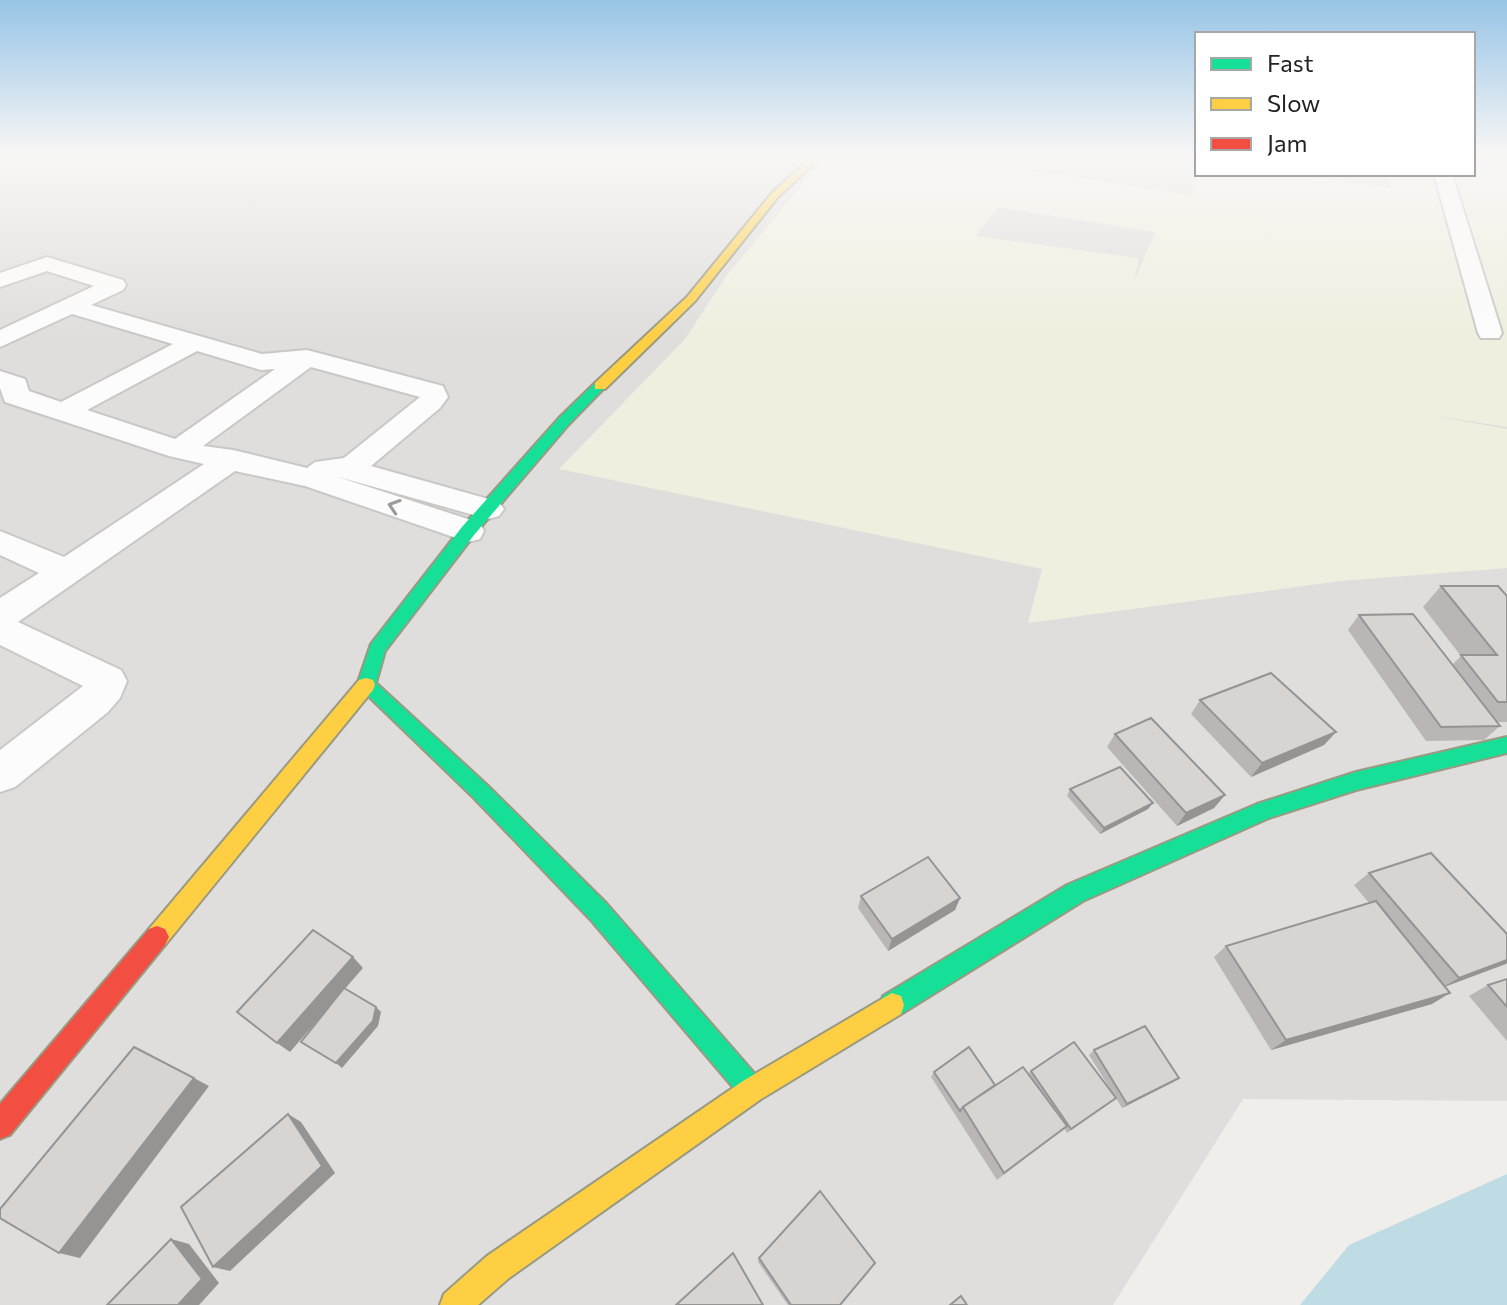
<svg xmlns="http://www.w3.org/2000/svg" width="1507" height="1305" font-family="Commissioner,sans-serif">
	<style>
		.residential { fill: #dfdedc }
		.farmland { fill: #efefdf; fill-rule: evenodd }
		.water { fill: #bfdbe3 }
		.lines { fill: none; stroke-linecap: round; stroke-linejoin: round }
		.street-casing { stroke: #c9c8c7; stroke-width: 4 }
		.fast-casing { stroke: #999a82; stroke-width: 4 }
		.slow-casing { stroke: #999a82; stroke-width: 4 }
		.jam-casing { stroke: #999a82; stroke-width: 4 }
		.street { fill: #fdfcfc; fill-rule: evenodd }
		.fast { fill: #16e098; fill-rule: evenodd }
		.slow { fill: #ffcf43; fill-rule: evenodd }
		.jam { fill: #f24e42; fill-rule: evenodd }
		.wall { fill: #b9b6b5 }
		.shaded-wall { fill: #969493 }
		.building { fill: #d7d4d2; stroke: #969493; stroke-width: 2 }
		.oneway { stroke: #9a9a9a }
	</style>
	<rect width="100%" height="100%" fill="#f0eeeb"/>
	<path class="residential" d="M 0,154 L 1197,154 L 1197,174 L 1473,174 L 1473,154 L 1507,154 L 1507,1101 L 1243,1099 L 1113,1305 L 0,1305 Z"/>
	<path class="farmland" d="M 828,154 L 1037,154 L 1026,170 L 1191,195 L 1199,174 L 1289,174 L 1390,188 L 1389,174 L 1473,174 L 1473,160 L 1507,164 L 1507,427 L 1425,414 L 1507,429 L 1507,568 L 1340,581 L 1028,623 L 1042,569 L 559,469 L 685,339 L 727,275 ZM 998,207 L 1154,232 L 1155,233 L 1134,281 L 1139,258 L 976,236 Z"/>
	<path class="water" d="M 1507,1174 L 1507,1305 L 1300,1305 L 1349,1245 Z"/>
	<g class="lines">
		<g class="street-casing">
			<g id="street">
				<path d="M 1434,174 L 1452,174 L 1502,333 L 1499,338 L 1481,338 L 1478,333 Z"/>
				<path d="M 47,257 L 123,280 L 126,285 L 123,290 L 91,305 L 262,354 L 307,350 L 443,386 L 448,397 L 440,408 L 371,466 L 499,502 L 504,509 L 499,516 L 488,519 L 335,476 L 480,523 L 484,531 L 480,539 L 468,542 L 305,486 L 235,471 L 18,622 L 121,670 L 127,681 L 120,698 L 108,712 L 15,787 L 0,792 L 0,750 L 83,686 L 0,645 L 0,598 L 39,573 L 0,555 L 0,531 L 64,557 L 204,464 L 169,456 L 5,402 L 0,388 L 0,371 L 25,379 L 29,391 L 61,402 L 173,344 L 72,314 L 0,347 L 0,330 L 94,286 L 47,271 L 0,287 L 0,273 ZM 197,351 L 261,370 L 275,369 L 175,439 L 87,410 ZM 311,367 L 420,397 L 344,458 L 315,462 L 307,468 L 233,450 L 203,446 Z"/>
			</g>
		</g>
		<g class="fast-casing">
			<g id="fast">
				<path d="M 595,383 L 606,386 L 569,424 L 474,535 L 385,651 L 376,683 L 488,786 L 606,903 L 761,1081 L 765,1090 L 761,1099 L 752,1103 L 743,1099 L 590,919 L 474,798 L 357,685 L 371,644 L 462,527 L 559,418 Z"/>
				<path d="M 1507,737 L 1507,753 L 1356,790 L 1269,818 L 1083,901 L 901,1014 L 892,1017 L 883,1014 L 880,1005 L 883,996 L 1067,885 L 1257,804 L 1356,772 Z"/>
			</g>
		</g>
		<g class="slow-casing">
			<g id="slow">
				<path d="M 815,154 L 824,154 L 778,197 L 695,301 L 605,389 L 595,389 L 595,383 L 687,297 L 772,193 Z"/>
				<path d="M 366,678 L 373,680 L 375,685 L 373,690 L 165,945 L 157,948 L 149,945 L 145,937 L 149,929 L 359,680 Z"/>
				<path d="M 892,993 L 901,996 L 904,1005 L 901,1014 L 761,1099 L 509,1278 L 478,1305 L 440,1305 L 444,1294 L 487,1256 L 743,1081 Z"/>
			</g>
		</g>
		<g class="jam-casing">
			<path id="jam" d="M 157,926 L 165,929 L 169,937 L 165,945 L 10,1135 L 0,1139 L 0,1104 L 149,929 Z"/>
		</g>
		<use href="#street" class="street"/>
		<use href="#fast" class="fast"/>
		<use href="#slow" class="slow"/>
		<use href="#jam" class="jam"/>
	</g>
	<g class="wall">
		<path d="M 1441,586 L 1507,596 L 1507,722 L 1497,722 L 1500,726 L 1484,740 L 1426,741 L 1348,630 L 1359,615 L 1452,665 L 1461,656 L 1423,607 Z"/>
		<path d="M 1200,700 L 1336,732 L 1324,745 L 1251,777 L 1191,714 Z"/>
		<path d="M 1115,734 L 1225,795 L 1214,808 L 1177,826 L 1107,747 Z"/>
		<path d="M 1070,789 L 1148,809 L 1100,834 L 1067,796 Z"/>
		<path d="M 1369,873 L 1507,934 L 1507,963 L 1445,987 L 1432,1004 L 1271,1050 L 1214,957 L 1226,946 L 1369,903 L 1354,885 Z"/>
		<path d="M 861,896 L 960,898 L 955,910 L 888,951 L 858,908 Z"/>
		<path d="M 1507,979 L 1507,1041 L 1469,996 L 1488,985 Z"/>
		<path d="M 1094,1050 L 1173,1082 L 1122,1108 L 1116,1098 L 1067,1133 L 1064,1128 L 997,1180 L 931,1077 L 934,1072 L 995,1085 L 1028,1074 L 1031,1071 L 1112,1092 L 1089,1055 Z"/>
		<path d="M 759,1258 L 840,1305 L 788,1305 L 758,1262 Z"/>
	</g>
	<g class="shaded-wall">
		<path d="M 1336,732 L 1324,745 L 1251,777 L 1262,763 Z"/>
		<path d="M 1225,795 L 1214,808 L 1177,826 L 1186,813 Z"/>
		<path d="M 1153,803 L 1148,809 L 1100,834 L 1104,828 Z"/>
		<path d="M 960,898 L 955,910 L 888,951 L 892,939 Z"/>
		<path d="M 353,957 L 363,968 L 290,1052 L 277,1043 Z"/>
		<path d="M 1507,960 L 1507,963 L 1506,964 L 1441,988 L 1459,978 Z"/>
		<path d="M 1450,993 L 1432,1004 L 1271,1050 L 1286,1040 Z"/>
		<path d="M 376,1007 L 381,1012 L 378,1026 L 342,1068 L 336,1063 Z"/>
		<path d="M 194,1078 L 209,1086 L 80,1258 L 59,1253 Z"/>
		<path d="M 1179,1078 L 1173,1082 L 1122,1108 L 1127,1104 Z"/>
		<path d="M 288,1114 L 301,1122 L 335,1173 L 230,1271 L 213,1267 Z"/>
		<path d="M 171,1239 L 189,1244 L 219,1283 L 199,1305 L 178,1305 Z"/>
	</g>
	<g class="building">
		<path d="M 1441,586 L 1498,586 L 1507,596 L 1507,702 L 1498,702 L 1461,655 L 1497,655 Z"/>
		<path d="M 1413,614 L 1500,726 L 1441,727 L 1359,615 Z"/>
		<path d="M 1271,673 L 1336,732 L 1262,763 L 1200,700 Z"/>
		<path d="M 1151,718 L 1225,795 L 1186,813 L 1115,734 Z"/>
		<path d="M 1120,767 L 1153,803 L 1104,828 L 1070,789 Z"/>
		<path d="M 1431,853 L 1507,934 L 1507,960 L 1459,978 L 1369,873 Z"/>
		<path d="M 928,857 L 960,898 L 892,939 L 861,896 Z"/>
		<path d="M 1376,901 L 1450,993 L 1286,1040 L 1226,946 Z"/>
		<path d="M 313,930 L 353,957 L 277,1043 L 237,1012 Z"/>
		<path d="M 1507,979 L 1507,1007 L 1488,985 Z"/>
		<path d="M 344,988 L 376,1007 L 373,1021 L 336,1063 L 301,1042 Z"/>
		<path d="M 1145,1026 L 1179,1078 L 1127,1104 L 1094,1050 Z"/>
		<path d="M 1074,1042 L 1116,1098 L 1071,1129 L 1031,1071 Z"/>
		<path d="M 134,1047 L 194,1078 L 59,1253 L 0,1218 L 0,1209 Z"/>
		<path d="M 969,1047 L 995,1085 L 963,1107 L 960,1111 L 934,1072 Z"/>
		<path d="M 1023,1067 L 1067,1126 L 1004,1173 L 963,1107 Z"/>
		<path d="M 288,1114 L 322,1166 L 213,1267 L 181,1207 Z"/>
		<path d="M 820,1191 L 875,1263 L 840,1305 L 791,1305 L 759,1258 Z"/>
		<path d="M 171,1239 L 202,1279 L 178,1305 L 107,1305 Z"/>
		<path d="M 733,1253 L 763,1305 L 676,1305 Z"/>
		<path d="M 961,1296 L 967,1305 L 950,1305 Z"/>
	</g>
	<defs><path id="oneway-chevron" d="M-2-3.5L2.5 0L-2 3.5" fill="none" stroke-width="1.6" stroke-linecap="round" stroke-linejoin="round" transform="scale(2)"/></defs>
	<use class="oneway" href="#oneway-chevron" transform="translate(394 506) rotate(-162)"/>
	<linearGradient id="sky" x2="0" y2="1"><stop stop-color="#97c4e6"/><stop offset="0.46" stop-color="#f8f7f6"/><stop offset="1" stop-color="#f8f7f6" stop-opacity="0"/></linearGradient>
	<rect width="1507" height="337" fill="url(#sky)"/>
	<rect x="1195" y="32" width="280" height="144" fill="#ffffff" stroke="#a7a7a7" stroke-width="2"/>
	<rect x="1211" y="58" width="40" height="12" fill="#16e098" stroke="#a7a7a7" stroke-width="2"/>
	<text x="1267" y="72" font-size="24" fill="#222222">Fast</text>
	<rect x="1211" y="98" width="40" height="12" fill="#ffcf43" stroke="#a7a7a7" stroke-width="2"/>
	<text x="1267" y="112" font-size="24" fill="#222222">Slow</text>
	<rect x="1211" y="138" width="40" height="12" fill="#f24e42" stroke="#a7a7a7" stroke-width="2"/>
	<text x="1267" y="152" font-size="24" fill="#222222">Jam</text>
</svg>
